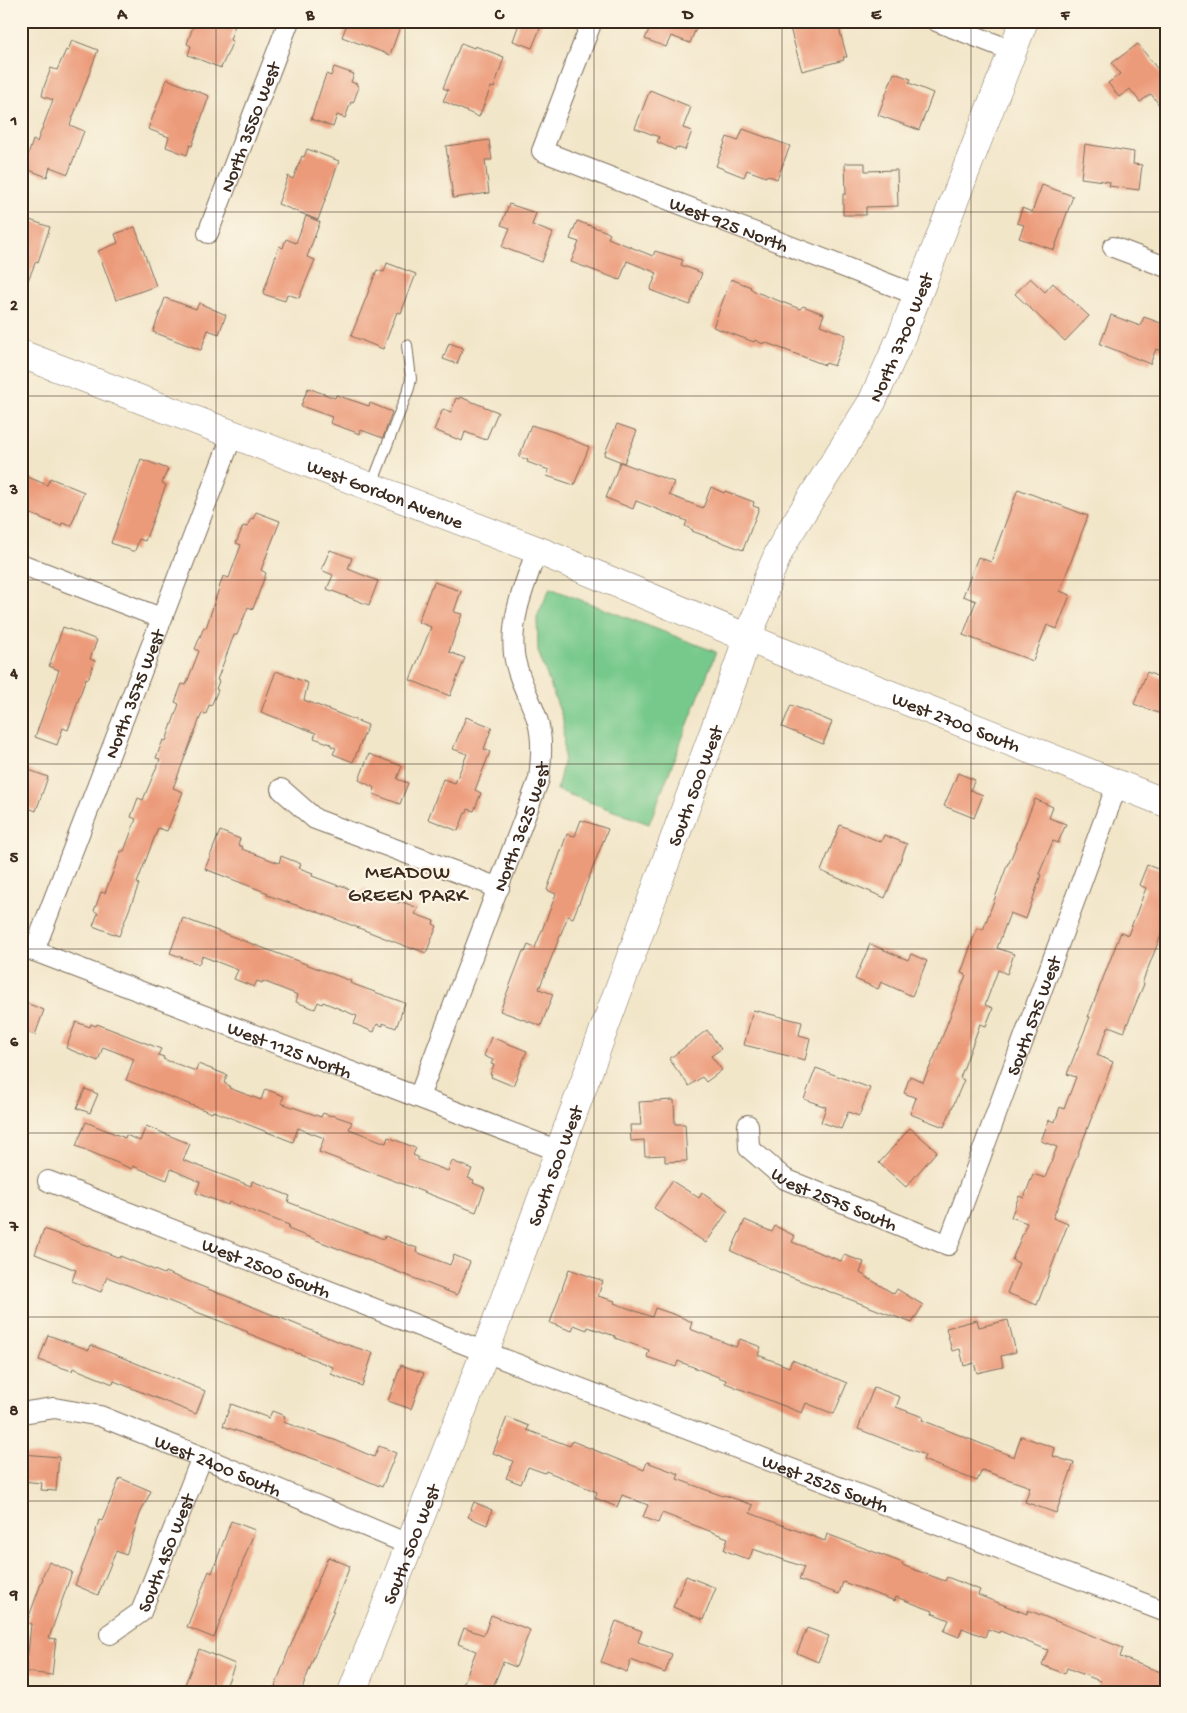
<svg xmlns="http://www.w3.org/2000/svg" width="1187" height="1713" font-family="'Gochi Hand',sans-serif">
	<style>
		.green { fill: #77c98b; stroke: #597a54 }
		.building { fill: #ec9b7a }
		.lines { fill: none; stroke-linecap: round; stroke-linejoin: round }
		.lane-casing { stroke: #7b6c5a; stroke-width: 12 }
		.street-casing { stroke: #7b6c5a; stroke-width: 22 }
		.secondary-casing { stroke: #7b6c5a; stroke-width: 29 }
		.lane { stroke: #fff; stroke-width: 10 }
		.street { stroke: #fff; stroke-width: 20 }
		.secondary { stroke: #fff; stroke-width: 28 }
		.grid { fill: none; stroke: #3b2a1e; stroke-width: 1; stroke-opacity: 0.55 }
		.labels { text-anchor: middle; stroke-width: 4.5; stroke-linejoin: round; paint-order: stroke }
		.street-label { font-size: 19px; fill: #3b2a1e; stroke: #fcf5e5 }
		.neighbourhood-label { font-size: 20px; letter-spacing: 1px; fill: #3b2a1e; stroke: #fcf5e5 }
		.neatline { fill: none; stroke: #3b2a1e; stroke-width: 2 }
		.grid-label { font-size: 16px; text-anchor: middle; font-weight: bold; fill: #3b2a1e }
	</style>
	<rect width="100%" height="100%" fill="#fcf5e5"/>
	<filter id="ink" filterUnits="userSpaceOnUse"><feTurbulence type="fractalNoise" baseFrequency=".02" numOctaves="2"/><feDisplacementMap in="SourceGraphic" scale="10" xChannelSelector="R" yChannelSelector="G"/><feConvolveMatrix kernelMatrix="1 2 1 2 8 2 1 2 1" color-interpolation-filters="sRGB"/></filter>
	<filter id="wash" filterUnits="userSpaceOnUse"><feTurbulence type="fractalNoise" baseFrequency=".0096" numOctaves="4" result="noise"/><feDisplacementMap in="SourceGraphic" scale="20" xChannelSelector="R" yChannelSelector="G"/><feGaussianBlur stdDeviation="1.12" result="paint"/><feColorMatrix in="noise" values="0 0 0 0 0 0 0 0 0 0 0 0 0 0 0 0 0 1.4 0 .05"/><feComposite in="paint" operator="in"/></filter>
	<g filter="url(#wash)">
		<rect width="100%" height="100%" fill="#f2e6c9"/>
		<path class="green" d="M 550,588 L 716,652 L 649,824 L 557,790 L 564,758 L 563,720 L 538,651 L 537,617 Z"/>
		<g id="blocks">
			<g class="building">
				<path d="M 195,21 L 226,21 L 235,25 L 230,40 L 233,41 L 221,68 L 188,55 L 191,46 L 187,44 Z"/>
				<path d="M 348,21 L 402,21 L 390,55 L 342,37 Z"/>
				<path d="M 520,21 L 543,21 L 532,48 L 513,41 Z"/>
				<path d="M 637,21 L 699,21 L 690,43 L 671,36 L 666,47 L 645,39 L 650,27 Z"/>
				<path d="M 788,21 L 837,21 L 847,57 L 843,57 L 844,60 L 802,71 Z"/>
				<path d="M 72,40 L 98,50 L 70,125 L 84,131 L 68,174 L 50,167 L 47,177 L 24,168 L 33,140 L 37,142 L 53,100 L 42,96 L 44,87 L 51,68 L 57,70 L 66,50 L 68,51 Z"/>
				<path d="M 461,43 L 474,48 L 475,46 L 504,57 L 494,88 L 491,87 L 479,117 L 443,101 L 448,90 L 443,88 Z"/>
				<path d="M 1138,44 L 1166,80 L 1166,114 L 1151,94 L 1140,102 L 1130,89 L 1119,97 L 1108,83 L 1120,74 L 1112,63 Z"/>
				<path d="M 334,67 L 354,74 L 351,82 L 357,84 L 357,86 L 359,87 L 353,103 L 351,102 L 345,118 L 337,115 L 333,127 L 311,119 L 326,74 L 331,76 Z"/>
				<path d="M 894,73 L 911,79 L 909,83 L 933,93 L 919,130 L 878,115 Z"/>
				<path d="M 167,79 L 209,96 L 192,146 L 190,145 L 187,155 L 166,147 L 169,137 L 148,129 Z"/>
				<path d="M 650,90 L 691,107 L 683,128 L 692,131 L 685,150 L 676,147 L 675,150 L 657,142 L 659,137 L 635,128 Z"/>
				<path d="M 743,129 L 790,146 L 777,179 L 767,175 L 766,177 L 747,170 L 744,177 L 716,166 L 727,137 L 738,141 Z"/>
				<path d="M 489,140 L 492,160 L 485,160 L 489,193 L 453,198 L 446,146 Z"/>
				<path d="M 1085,144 L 1134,152 L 1133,164 L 1142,165 L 1139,190 L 1109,186 L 1110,182 L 1081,178 Z"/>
				<path d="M 307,149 L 339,161 L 318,220 L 278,204 L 288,176 L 293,179 L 302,156 L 304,157 Z"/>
				<path d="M 845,163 L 865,163 L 865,171 L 897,170 L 898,206 L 866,207 L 866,215 L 843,215 L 843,194 L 846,194 Z"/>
				<path d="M 1042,185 L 1073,196 L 1054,250 L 1019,238 L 1024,225 L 1017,223 L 1022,208 L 1032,212 Z"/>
				<path d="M 509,204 L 536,213 L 532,225 L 553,233 L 542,262 L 502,247 L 510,228 L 501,225 Z"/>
				<path d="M 306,216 L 320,222 L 307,257 L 315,260 L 299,298 L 287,294 L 285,301 L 263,294 L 279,246 L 283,248 L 286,239 L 296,243 Z"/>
				<path d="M 21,217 L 50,227 L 38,262 L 36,261 L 22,295 Z"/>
				<path d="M 577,221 L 605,231 L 610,234 L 608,238 L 653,256 L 655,251 L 683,260 L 681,265 L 702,273 L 690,305 L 650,290 L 657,273 L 627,261 L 620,280 L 571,262 L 579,242 L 570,239 Z"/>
				<path d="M 135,227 L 156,286 L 116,300 L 98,251 L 118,243 L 115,234 Z"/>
				<path d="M 387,263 L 416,274 L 401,313 L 397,312 L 383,349 L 351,336 L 377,270 L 384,272 Z"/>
				<path d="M 1030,278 L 1045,292 L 1053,283 L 1089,316 L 1065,341 L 1015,294 Z"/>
				<path d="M 731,279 L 751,287 L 750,288 L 756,292 L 800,309 L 803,306 L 824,314 L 820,325 L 846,335 L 834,366 L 826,363 L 825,365 L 764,342 L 763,344 L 755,340 L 754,342 L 713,327 Z"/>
				<path d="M 165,298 L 196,309 L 199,303 L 226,315 L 219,334 L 208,330 L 201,350 L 153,332 Z"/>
				<path d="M 1111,315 L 1140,326 L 1144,317 L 1166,325 L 1166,352 L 1156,349 L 1150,364 L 1100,344 Z"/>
				<path d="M 449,343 L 463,348 L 457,364 L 443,359 Z"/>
				<path d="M 308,388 L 335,398 L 336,395 L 369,406 L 370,403 L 392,412 L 383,438 L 361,430 L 360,434 L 330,423 L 332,417 L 301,406 Z"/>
				<path d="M 460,397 L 498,412 L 486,440 L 465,432 L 462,441 L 434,430 L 443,409 L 451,412 L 456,398 L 459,399 Z"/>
				<path d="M 617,424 L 637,431 L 624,463 L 604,455 Z"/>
				<path d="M 531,425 L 554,432 L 589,447 L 574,485 L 547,476 L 549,470 L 527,462 L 528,460 L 519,457 Z"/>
				<path d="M 141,459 L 168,469 L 162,483 L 166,485 L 145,541 L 139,539 L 135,551 L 132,551 L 111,543 Z"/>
				<path d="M 620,462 L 674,482 L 669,495 L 703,508 L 711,487 L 724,493 L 725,491 L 754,502 L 753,506 L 759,508 L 743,550 L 692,531 L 693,530 L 685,526 L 687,521 L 636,501 L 633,509 L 606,498 Z"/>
				<path d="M 21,474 L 47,485 L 50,478 L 84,492 L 71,526 L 62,523 L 61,526 L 21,510 Z"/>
				<path d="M 1018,489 L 1088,516 L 1060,591 L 1070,595 L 1057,629 L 1047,625 L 1033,661 L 963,635 L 976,601 L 963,596 L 978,557 L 991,562 Z"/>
				<path d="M 256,512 L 280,521 L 261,570 L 266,573 L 253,609 L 248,607 L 237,635 L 234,635 L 217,680 L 219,681 L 216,689 L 218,690 L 211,706 L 209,705 L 206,714 L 202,713 L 173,788 L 183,792 L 167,831 L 158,828 L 137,883 L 139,884 L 119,936 L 93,926 L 98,913 L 94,911 L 101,892 L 105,893 L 121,851 L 124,851 L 136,819 L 131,817 L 138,798 L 143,800 L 160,759 L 156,758 L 163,740 L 166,741 L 179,704 L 175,702 L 182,684 L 186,685 L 199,651 L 195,649 L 204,627 L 206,628 L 223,576 L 229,578 L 241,545 L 236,543 L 243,526 L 247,527 L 251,518 L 253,519 Z"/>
				<path d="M 330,550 L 352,558 L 348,569 L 378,581 L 369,605 L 327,589 L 333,575 L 321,570 Z"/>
				<path d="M 434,582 L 461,591 L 454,612 L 462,614 L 449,652 L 465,658 L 450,696 L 410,680 L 431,627 L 418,622 L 431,587 L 432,587 Z"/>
				<path d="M 63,627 L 97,640 L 90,659 L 95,661 L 88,679 L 86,678 L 68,730 L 63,728 L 57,745 L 35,737 L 59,670 L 49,666 Z"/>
				<path d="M 276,671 L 308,683 L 304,700 L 368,725 L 353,762 L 333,754 L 336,748 L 331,746 L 331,744 L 314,738 L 316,733 L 261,712 Z"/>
				<path d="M 1147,672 L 1166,680 L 1166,716 L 1134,704 Z"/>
				<path d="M 791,705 L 832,722 L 823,744 L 782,727 Z"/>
				<path d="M 466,717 L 492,727 L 484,749 L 490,752 L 475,790 L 481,793 L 474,811 L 468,809 L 467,813 L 465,813 L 458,831 L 428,819 L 443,779 L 455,783 L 467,754 L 453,749 Z"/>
				<path d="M 369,754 L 402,766 L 397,779 L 408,783 L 400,804 L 373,794 L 375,788 L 359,780 Z"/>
				<path d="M 21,767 L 48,777 L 36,811 L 21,805 Z"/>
				<path d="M 958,773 L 975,780 L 970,790 L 983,795 L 974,818 L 944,806 Z"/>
				<path d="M 1035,799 L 1053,807 L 1049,818 L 1066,824 L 1058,843 L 1053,841 L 1039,874 L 1041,875 L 1026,919 L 1010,913 L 997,948 L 1014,954 L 1007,974 L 998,970 L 985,1005 L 993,1008 L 986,1026 L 980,1024 L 960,1078 L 964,1080 L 944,1127 L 910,1114 L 916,1098 L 904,1093 L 910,1076 L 923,1082 L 934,1058 L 966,975 L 961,973 L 977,928 L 983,930 L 1008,863 L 1009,863 Z"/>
				<path d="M 581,820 L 608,829 L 573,918 L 568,916 L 539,989 L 553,994 L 541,1026 L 500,1011 L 523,951 L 525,952 L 528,945 L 535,948 L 551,907 L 556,894 L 547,890 L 567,834 L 575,836 Z"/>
				<path d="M 840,825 L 881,842 L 884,835 L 907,844 L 885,898 L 821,871 Z"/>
				<path d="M 220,831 L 240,839 L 238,845 L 243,847 L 242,849 L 279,863 L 281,856 L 301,864 L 299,868 L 313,873 L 312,876 L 339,886 L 340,885 L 361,894 L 363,888 L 399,903 L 400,901 L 418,908 L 415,914 L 434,921 L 433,924 L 437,926 L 426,953 L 413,948 L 413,949 L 310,909 L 310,910 L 267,895 L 268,893 L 205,869 Z"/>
				<path d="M 1147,865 L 1166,872 L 1166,923 L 1142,983 L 1144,984 L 1124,1032 L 1109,1026 L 1097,1055 L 1113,1062 L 1053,1218 L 1068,1224 L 1037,1305 L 1007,1293 L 1019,1263 L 1012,1260 L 1027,1223 L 1011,1217 L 1019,1196 L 1024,1198 L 1033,1174 L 1045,1178 L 1057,1147 L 1041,1141 L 1049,1120 L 1055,1122 L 1060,1107 L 1064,1109 L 1076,1077 L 1067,1074 L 1090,1017 L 1088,1017 L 1121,932 L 1128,935 L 1146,888 L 1139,885 Z"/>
				<path d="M 183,918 L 351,981 L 350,983 L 405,1003 L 396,1028 L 383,1023 L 383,1026 L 377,1024 L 374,1032 L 354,1024 L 357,1016 L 323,1002 L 322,1004 L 318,1002 L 315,1009 L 296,1002 L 298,995 L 263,981 L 262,983 L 257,981 L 254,987 L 234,979 L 238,970 L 202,956 L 199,964 L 170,953 Z"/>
				<path d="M 870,944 L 908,960 L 911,954 L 927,961 L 912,996 L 881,982 L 878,989 L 855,979 Z"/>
				<path d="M 21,1001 L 44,1010 L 35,1035 L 21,1030 Z"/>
				<path d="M 753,1010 L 802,1022 L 799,1035 L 810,1038 L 805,1060 L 744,1045 Z"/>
				<path d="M 76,1022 L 90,1027 L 91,1024 L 96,1026 L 97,1024 L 161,1049 L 158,1055 L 164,1057 L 163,1059 L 196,1071 L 198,1064 L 227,1075 L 224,1083 L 230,1086 L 229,1088 L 261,1100 L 265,1089 L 284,1096 L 281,1103 L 321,1117 L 323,1113 L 331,1116 L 332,1115 L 352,1122 L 349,1129 L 386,1143 L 388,1137 L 416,1148 L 413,1155 L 418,1157 L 418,1160 L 448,1171 L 452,1161 L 472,1169 L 468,1178 L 474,1180 L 473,1183 L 485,1188 L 476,1212 L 319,1152 L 324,1138 L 298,1128 L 293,1142 L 213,1111 L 212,1113 L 126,1080 L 134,1059 L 103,1047 L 98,1061 L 66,1048 Z"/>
				<path d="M 707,1030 L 721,1049 L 711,1056 L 722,1070 L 706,1082 L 702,1077 L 689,1086 L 669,1059 Z"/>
				<path d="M 491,1037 L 527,1051 L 513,1086 L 491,1077 L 492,1075 L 490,1074 L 494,1065 L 491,1064 L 493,1060 L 484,1056 Z"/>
				<path d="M 816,1068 L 870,1088 L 859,1116 L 848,1112 L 841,1129 L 821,1122 L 826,1107 L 804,1099 Z"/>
				<path d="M 85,1089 L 98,1094 L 90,1113 L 77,1108 Z"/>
				<path d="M 674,1100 L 675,1124 L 685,1124 L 687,1161 L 665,1162 L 665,1155 L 645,1156 L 644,1140 L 631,1141 L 630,1125 L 641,1125 L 639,1102 Z"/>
				<path d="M 86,1122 L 125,1138 L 126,1135 L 140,1141 L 146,1126 L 190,1144 L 183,1160 L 251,1186 L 252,1181 L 290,1196 L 288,1202 L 384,1239 L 385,1236 L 417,1248 L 416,1252 L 450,1265 L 454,1255 L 470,1262 L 457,1295 L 288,1229 L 289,1225 L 229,1202 L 228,1205 L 196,1193 L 200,1182 L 171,1169 L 167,1180 L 133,1166 L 132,1169 L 76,1146 Z"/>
				<path d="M 910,1128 L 937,1151 L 906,1187 L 879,1163 Z"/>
				<path d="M 672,1181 L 699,1198 L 702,1193 L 728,1211 L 706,1243 L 654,1208 Z"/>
				<path d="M 745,1220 L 772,1232 L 775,1226 L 795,1236 L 792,1242 L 841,1261 L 844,1255 L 864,1262 L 860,1273 L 894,1294 L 897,1289 L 923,1305 L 912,1323 L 783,1274 L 731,1251 Z"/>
				<path d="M 44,1229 L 120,1258 L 120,1256 L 164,1274 L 165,1272 L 241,1302 L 342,1343 L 373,1353 L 362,1386 L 331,1374 L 333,1367 L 247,1333 L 248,1332 L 107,1277 L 101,1292 L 72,1281 L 76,1270 L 35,1254 Z"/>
				<path d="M 569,1269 L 603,1281 L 598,1296 L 615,1301 L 614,1303 L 652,1317 L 655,1308 L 676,1315 L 692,1322 L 690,1329 L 736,1347 L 740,1339 L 761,1347 L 758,1355 L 789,1367 L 792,1360 L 847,1383 L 834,1414 L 806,1403 L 802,1413 L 725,1383 L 726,1380 L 678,1361 L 676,1367 L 647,1357 L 649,1350 L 615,1338 L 615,1336 L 588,1327 L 587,1330 L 574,1325 L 572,1331 L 550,1323 Z"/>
				<path d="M 977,1320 L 979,1327 L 1008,1320 L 1016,1352 L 1001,1356 L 1003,1367 L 977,1373 L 974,1363 L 964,1366 L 960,1349 L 952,1351 L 946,1328 Z"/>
				<path d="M 48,1335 L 89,1350 L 91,1345 L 205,1391 L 196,1414 L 114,1381 L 113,1384 L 73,1368 L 72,1371 L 39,1360 Z"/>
				<path d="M 401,1365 L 424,1373 L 411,1409 L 388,1401 Z"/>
				<path d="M 874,1387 L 900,1397 L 896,1407 L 923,1417 L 922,1420 L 1014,1457 L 1021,1436 L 1055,1448 L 1053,1456 L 1074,1463 L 1056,1513 L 1025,1502 L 1030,1487 L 982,1470 L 977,1481 L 923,1460 L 925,1455 L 858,1429 Z"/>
				<path d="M 231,1404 L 269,1418 L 272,1411 L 285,1416 L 283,1422 L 337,1441 L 374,1457 L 379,1446 L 396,1453 L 382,1487 L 328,1464 L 223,1426 Z"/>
				<path d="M 507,1417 L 529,1426 L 527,1430 L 570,1446 L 572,1441 L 644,1470 L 647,1462 L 679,1474 L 677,1479 L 723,1496 L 724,1495 L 753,1505 L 750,1513 L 825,1541 L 827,1534 L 903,1563 L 902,1565 L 945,1581 L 947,1577 L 980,1590 L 978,1595 L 1027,1614 L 1028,1610 L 1123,1648 L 1120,1657 L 1166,1674 L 1166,1692 L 1097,1692 L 1100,1681 L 1067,1668 L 1065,1674 L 1042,1665 L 1048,1650 L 1000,1631 L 999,1633 L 988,1629 L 985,1637 L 962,1628 L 959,1637 L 944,1631 L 949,1620 L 932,1613 L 933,1611 L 896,1597 L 895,1601 L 843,1582 L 839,1594 L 799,1580 L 804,1567 L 753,1549 L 749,1560 L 724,1550 L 728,1538 L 662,1513 L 658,1523 L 643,1517 L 648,1505 L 622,1495 L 617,1507 L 595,1498 L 597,1492 L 546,1471 L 545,1473 L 528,1467 L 521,1484 L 506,1478 L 513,1461 L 493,1453 Z"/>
				<path d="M 23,1454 L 59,1457 L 56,1491 L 41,1490 L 42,1483 L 21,1481 Z"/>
				<path d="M 120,1478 L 151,1491 L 140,1514 L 126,1555 L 116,1551 L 98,1595 L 75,1585 L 95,1535 L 99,1520 L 102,1521 Z"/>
				<path d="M 474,1502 L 492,1510 L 487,1525 L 468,1517 Z"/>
				<path d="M 231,1521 L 255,1530 L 214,1638 L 187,1627 L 209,1571 L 212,1573 Z"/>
				<path d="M 328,1557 L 350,1566 L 332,1611 L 334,1611 L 318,1646 L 301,1692 L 273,1692 L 288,1652 Z"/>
				<path d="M 49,1562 L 72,1572 L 49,1638 L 56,1639 L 52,1675 L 26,1672 L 31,1624 L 27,1622 L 43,1578 L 42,1577 Z"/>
				<path d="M 686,1576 L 716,1588 L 703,1620 L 673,1607 Z"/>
				<path d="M 491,1615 L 530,1630 L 516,1667 L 503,1662 L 491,1692 L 482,1692 L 463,1685 L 476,1651 L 458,1644 L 464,1628 L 484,1635 Z"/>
				<path d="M 616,1621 L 642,1631 L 638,1642 L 672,1654 L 665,1673 L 631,1660 L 627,1672 L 601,1662 Z"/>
				<path d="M 807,1628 L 829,1636 L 818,1662 L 797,1653 Z"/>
				<path d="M 199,1649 L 235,1664 L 224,1692 L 182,1692 Z"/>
			</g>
		</g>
	</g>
	<g filter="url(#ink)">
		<use href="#blocks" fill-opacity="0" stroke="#7b6c5a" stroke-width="1"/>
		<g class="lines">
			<g class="lane-casing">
				<path id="lane" d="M 371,487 L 409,388 L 411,379 L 407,345"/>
			</g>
			<g class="street-casing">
				<g id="street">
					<path id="s1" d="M 592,21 L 542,151 L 917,295"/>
					<path d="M 936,21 L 1013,51"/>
					<path id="s2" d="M 208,233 L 289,21"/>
					<path d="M 1113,247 L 1166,267"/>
					<path d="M 21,564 L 161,618"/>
					<path d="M 281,789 L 315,819 L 499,888"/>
					<path id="s3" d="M 21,946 L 559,1151"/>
					<path id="s4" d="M 34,951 L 232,436"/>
					<path id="s5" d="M 419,1097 L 539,779 C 541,760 543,741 538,722 C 531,699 517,678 514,654 C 510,617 525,584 537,550"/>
					<path id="s6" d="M 748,1125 L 749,1148 L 785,1179 L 948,1245 L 1117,785"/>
					<path id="s7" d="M 48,1181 L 485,1352 L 1166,1612"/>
					<path id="s8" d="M 21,1413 L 54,1408 L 100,1416 L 202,1457 L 410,1545"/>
					<path id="s9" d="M 110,1634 L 141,1612 L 202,1457"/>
				</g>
			</g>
			<g class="secondary-casing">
				<g id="secondary">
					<path id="s10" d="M 21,354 L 537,550 L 777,650 L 1166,803"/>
					<path id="s11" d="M 352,1692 L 485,1352 L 739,663 L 747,637 L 761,605 L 767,580 L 779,552 L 788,535 L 872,402 L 902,335 L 1024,21"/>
				</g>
			</g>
			<use href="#lane" class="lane"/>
			<use href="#street" class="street"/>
			<use href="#secondary" class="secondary"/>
		</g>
	</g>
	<path class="grid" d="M 216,21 L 216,1692M 405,21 L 405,1692M 594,21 L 594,1692M 782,21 L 782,1692M 971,21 L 971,1692M 21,212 L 1166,212M 21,396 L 1166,396M 21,580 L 1166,580M 21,764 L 1166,764M 21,949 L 1166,949M 21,1133 L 1166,1133M 21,1317 L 1166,1317M 21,1501 L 1166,1501"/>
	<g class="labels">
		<g class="street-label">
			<text dy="7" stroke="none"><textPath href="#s2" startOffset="114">North 3550 West</textPath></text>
			<text dy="7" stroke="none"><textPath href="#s1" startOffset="340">West 925 North</textPath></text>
			<text dy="7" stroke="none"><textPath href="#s11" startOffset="1465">North 3700 West</textPath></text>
			<text dy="7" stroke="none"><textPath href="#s10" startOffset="390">West Gordon Avenue</textPath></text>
			<text dy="7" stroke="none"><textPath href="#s4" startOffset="276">North 3575 West</textPath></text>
			<text dy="7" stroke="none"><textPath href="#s10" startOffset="1005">West 2700 South</textPath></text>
			<text dy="7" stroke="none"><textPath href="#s11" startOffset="969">South 500 West</textPath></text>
			<text dy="7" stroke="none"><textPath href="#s5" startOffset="289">North 3625 West</textPath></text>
			<text dy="7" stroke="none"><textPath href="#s6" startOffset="491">South 575 West</textPath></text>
			<text dy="7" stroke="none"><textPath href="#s3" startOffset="288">West 1125 North</textPath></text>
			<text dy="7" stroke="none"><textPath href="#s11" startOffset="564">South 500 West</textPath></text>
			<text dy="7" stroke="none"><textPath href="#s6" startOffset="124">West 2575 South</textPath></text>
			<text dy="7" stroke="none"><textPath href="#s7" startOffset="235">West 2500 South</textPath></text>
			<text dy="7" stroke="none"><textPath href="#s8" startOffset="208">West 2400 South</textPath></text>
			<text dy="7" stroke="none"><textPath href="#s7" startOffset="834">West 2525 South</textPath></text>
			<text dy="7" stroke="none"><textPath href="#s11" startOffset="159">South 500 West</textPath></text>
			<text dy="7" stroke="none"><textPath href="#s9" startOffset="102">South 450 West</textPath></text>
		</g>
		<g class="neighbourhood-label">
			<text x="408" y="878">MEADOW<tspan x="408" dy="23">GREEN PARK</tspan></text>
		</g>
	</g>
	<rect width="1187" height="1713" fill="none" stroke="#fcf5e5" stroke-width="55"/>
	<rect x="28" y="28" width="1132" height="1658" class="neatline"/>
	<g class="grid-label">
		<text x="122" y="19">A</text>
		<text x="310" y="19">B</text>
		<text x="499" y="19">C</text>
		<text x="688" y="19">D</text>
		<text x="876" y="19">E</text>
		<text x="1065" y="19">F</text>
		<text x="14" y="125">1</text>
		<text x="14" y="310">2</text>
		<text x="14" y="494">3</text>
		<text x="14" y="678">4</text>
		<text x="14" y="862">5</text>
		<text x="14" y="1046">6</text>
		<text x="14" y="1231">7</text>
		<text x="14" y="1415">8</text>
		<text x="14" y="1599">9</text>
	</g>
</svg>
